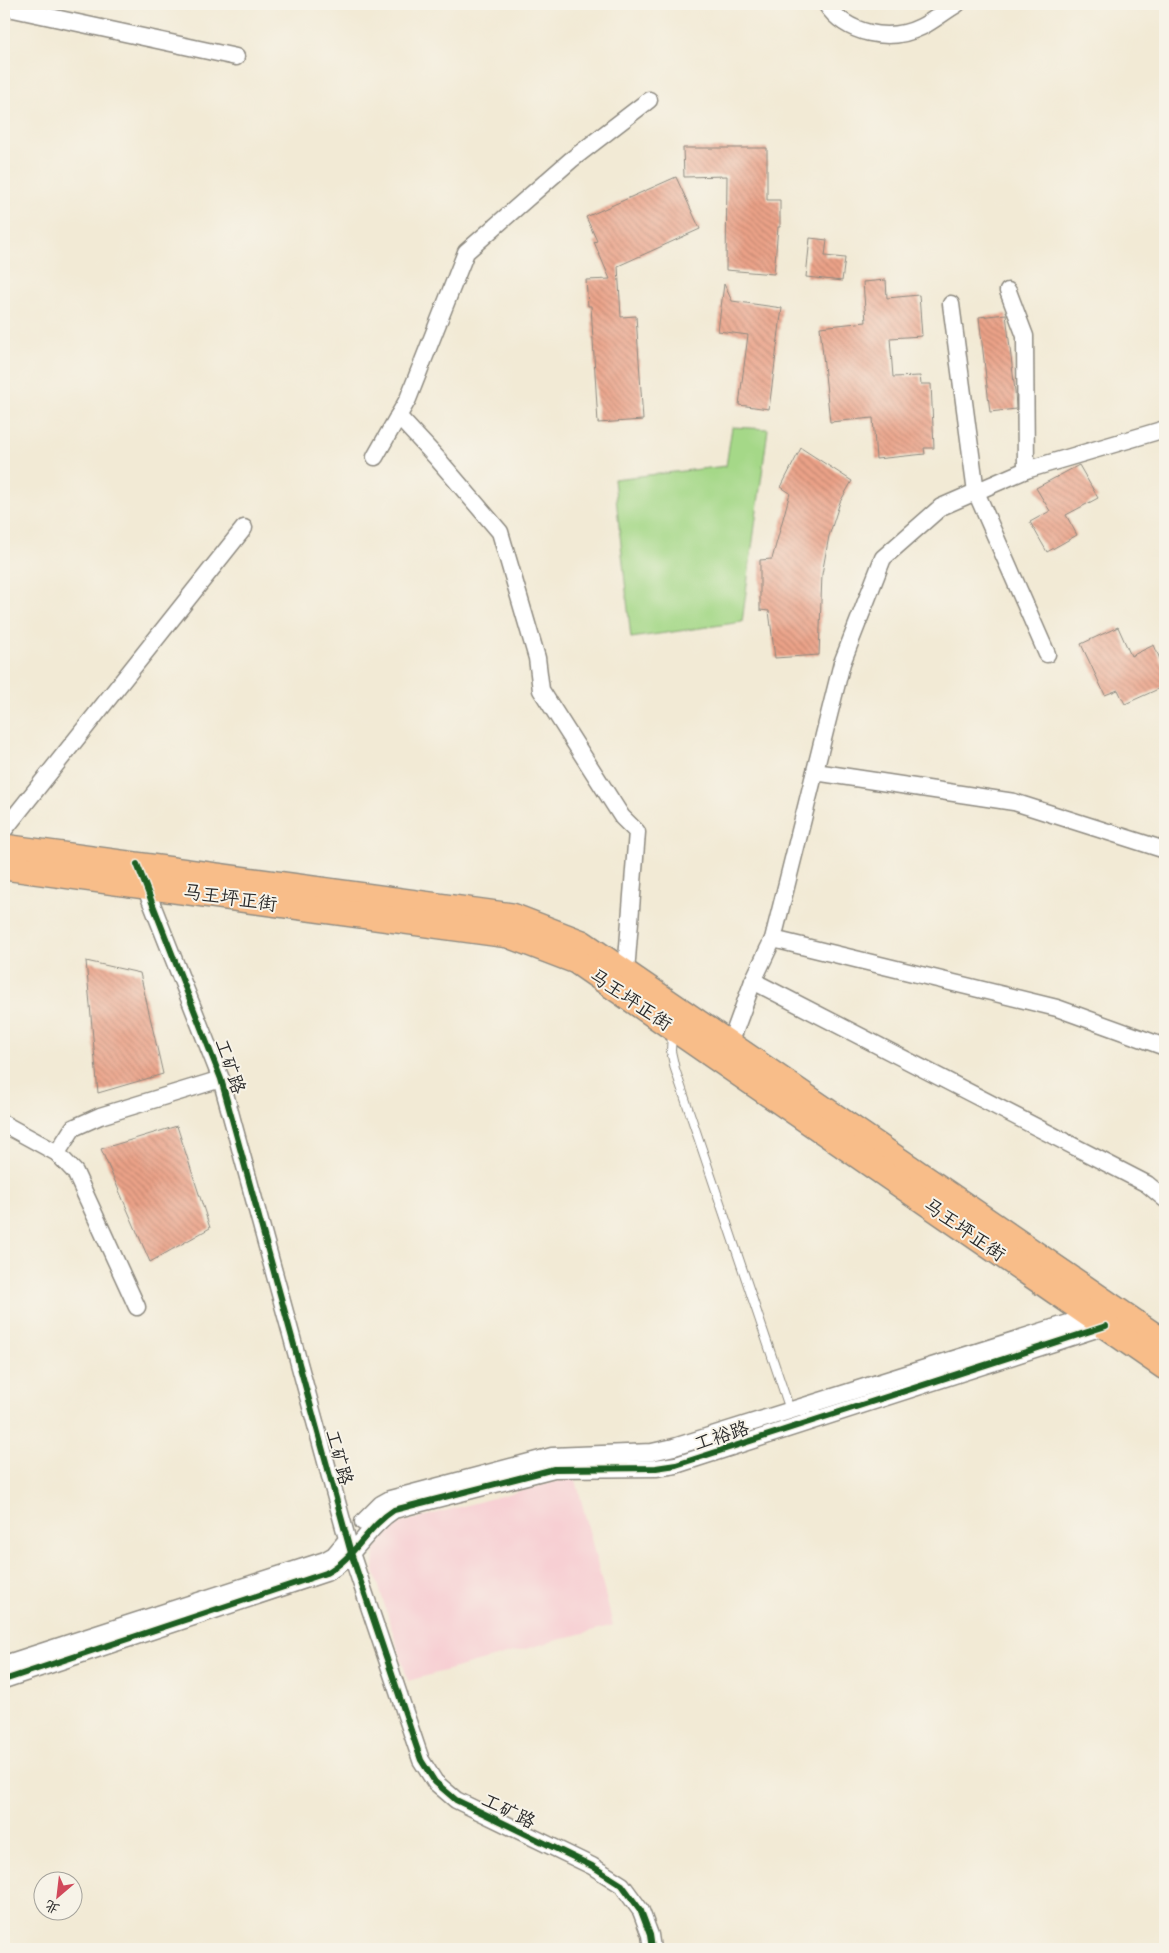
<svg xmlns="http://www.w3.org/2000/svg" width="1169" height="1953" font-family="'Shantell Sans','LXGW WenKai TC',sans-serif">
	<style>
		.built { fill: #f7cfd3 }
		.grass { fill: #a5d888; stroke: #68825a }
		.building { fill: url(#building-back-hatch) }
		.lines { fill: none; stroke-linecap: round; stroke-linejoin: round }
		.lane-casing { stroke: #8e8a80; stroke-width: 10 }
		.street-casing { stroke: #8e8a80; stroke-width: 19 }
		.primary-casing { stroke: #8e8a80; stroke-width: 28 }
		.lane { stroke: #fff; stroke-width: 8 }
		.street { stroke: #fff; stroke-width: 16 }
		.primary { stroke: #f8bd89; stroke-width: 25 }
		.cycleway-casing { stroke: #f7f3e8; stroke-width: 9 }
		.cycleway { stroke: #1b5e20; stroke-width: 6 }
		.labels { text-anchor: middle; stroke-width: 4; stroke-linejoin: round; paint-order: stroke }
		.street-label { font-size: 19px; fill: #2b2b2b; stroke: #f7f3e8 }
	</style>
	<defs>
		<pattern id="building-back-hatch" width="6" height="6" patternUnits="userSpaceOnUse" patternTransform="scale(1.25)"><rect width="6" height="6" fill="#eba288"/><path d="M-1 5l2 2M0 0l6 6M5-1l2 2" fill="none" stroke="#bf846f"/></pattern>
	</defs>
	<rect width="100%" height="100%" fill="#f7f3e8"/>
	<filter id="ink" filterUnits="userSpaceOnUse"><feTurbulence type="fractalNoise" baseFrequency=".02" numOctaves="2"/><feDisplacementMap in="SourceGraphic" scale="10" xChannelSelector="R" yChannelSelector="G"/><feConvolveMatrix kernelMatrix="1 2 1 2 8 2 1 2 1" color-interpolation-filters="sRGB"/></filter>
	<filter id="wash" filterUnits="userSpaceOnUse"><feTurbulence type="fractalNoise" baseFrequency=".0096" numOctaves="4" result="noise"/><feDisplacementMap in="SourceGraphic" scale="20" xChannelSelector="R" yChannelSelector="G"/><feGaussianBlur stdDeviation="1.12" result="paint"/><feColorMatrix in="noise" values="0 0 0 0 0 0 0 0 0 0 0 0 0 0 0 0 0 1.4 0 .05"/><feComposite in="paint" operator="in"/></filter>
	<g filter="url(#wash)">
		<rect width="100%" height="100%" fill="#f2ead5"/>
		<path class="built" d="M 575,1476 L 613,1625 L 408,1681 L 374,1571 L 375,1549 L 383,1536 L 400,1523 Z"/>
		<path class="grass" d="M 732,427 L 768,429 L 742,622 L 631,638 L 614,479 L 726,466 Z"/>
		<g id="blocks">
			<g class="building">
				<path d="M 683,148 L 767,148 L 767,200 L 780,200 L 780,227 L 778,227 L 774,274 L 726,270 L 727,176 L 684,177 Z"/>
				<path d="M 676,177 L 700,229 L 618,266 L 621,317 L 636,316 L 643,420 L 598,423 L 591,306 L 588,306 L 586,280 L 610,279 L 594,242 L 597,241 L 586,217 Z"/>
				<path d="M 810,238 L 827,240 L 825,256 L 845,258 L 842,281 L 806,277 Z"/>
				<path d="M 886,280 L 887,298 L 919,295 L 922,336 L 890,338 L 893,377 L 920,376 L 921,384 L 931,384 L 934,448 L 924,448 L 925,454 L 876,459 L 873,418 L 830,422 L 820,327 L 866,322 L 863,282 Z"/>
				<path d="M 724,284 L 732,301 L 782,308 L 769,409 L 739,405 L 748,335 L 718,331 Z"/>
				<path d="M 1006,314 L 1015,391 L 1016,409 L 990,412 L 979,317 Z"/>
				<path d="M 801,448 L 852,481 L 840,502 L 829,536 L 822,574 L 819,655 L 775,658 L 769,611 L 760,610 L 760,560 L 772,559 L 790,493 L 781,487 Z"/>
				<path d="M 1079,465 L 1098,498 L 1066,515 L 1077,535 L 1047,552 L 1030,522 L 1050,511 L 1036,488 Z"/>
				<path d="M 1118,627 L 1131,656 L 1154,645 L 1165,671 L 1165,686 L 1125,704 L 1118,690 L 1105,695 L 1081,644 Z"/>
				<path d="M 86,961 L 140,973 L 163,1074 L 98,1093 Z"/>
				<path d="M 177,1126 L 210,1228 L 150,1262 L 101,1149 Z"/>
			</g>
		</g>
	</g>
	<g filter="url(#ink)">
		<use href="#blocks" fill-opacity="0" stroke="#8e8a80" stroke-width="1"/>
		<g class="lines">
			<g class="lane-casing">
				<path id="lane" d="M 672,1033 L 671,1051 L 675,1069 L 790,1410"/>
			</g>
			<g class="street-casing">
				<g id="street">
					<path d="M 826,4 C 846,34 889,43 921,27 C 933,21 945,11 957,4"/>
					<path d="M 4,7 L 236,57"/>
					<path d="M 1008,291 L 1025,336 L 1026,470"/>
					<path d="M 951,304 L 976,492 L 1047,654"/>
					<path d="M 398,416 L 436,457 L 500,532 L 537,658 L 541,690 L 622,817 L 637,832 L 626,972"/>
					<path d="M 375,457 L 408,399 L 466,252 L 571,160 L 649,100"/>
					<path d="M 815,772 L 1014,802 L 1165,850"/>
					<path d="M 4,830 L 244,528"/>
					<path d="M 142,879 L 221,1079 L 351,1553 L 421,1760 L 435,1782 L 456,1800 L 592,1866 L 622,1885 L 641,1911 L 650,1935 L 652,1949"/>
					<path d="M 773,939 L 1057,1008 L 1165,1047"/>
					<path d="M 753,981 L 1147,1184 L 1165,1199"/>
					<path d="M 730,1044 L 753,981 L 773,939 L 842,663 L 883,558 L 941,507 L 1026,470 L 1165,429"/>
					<path d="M 4,1124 L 57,1153 L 75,1172 L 137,1307"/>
					<path d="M 57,1153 L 73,1128 L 100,1116 L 221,1079"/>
					<path d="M 363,1522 L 381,1504 L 390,1499 L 552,1456 L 652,1452 L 674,1447 L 1091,1316"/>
					<path d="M 4,1664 L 325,1560 L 334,1555 L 345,1542"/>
					<path d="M 4,1680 L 326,1573 C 354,1559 367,1527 394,1510 L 554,1469 L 656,1468 L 676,1465 L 1106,1326"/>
				</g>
			</g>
			<g class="primary-casing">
				<g id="primary">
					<path d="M 4,847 L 512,916 L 582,943 L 1165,1343"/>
					<path d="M 4,867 L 508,935 L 576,961 L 1165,1367"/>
				</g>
			</g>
			<use href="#lane" class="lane"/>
			<use href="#street" class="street"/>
			<use href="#primary" class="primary"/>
			<g class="cycleway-casing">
				<g id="cycleway">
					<path d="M 137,864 L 221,1079 L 351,1553 L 421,1760 L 435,1782 L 456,1800 L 592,1866 L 622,1885 L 641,1911 L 650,1935 L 652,1949"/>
					<path d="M 4,1680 L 326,1573 C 354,1559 367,1527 394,1510 L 554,1469 L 656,1468 L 676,1465 L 1106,1326"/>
				</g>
			</g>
			<use href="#cycleway" class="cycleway"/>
		</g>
	</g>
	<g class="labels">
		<g class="street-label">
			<text transform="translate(230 897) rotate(8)" y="7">马王坪正街</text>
			<text transform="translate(631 999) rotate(34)" y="7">马王坪正街</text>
			<text transform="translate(231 1066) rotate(71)" y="7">工矿路</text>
			<text transform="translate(965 1229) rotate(35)" y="7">马王坪正街</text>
			<text transform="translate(721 1435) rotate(-18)" y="7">工裕路</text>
			<text transform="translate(340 1457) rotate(75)" y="7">工矿路</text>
			<text transform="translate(509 1810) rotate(26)" y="7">工矿路</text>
		</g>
	</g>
	<rect width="1169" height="1953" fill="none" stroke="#f7f3e8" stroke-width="20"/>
	<g transform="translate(58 1896) rotate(208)"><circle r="24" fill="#f7f3e8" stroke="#a5a39c"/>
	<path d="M0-4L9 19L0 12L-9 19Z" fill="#d1495b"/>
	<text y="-8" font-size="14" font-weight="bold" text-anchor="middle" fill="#2b2b2b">北</text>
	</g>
</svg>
